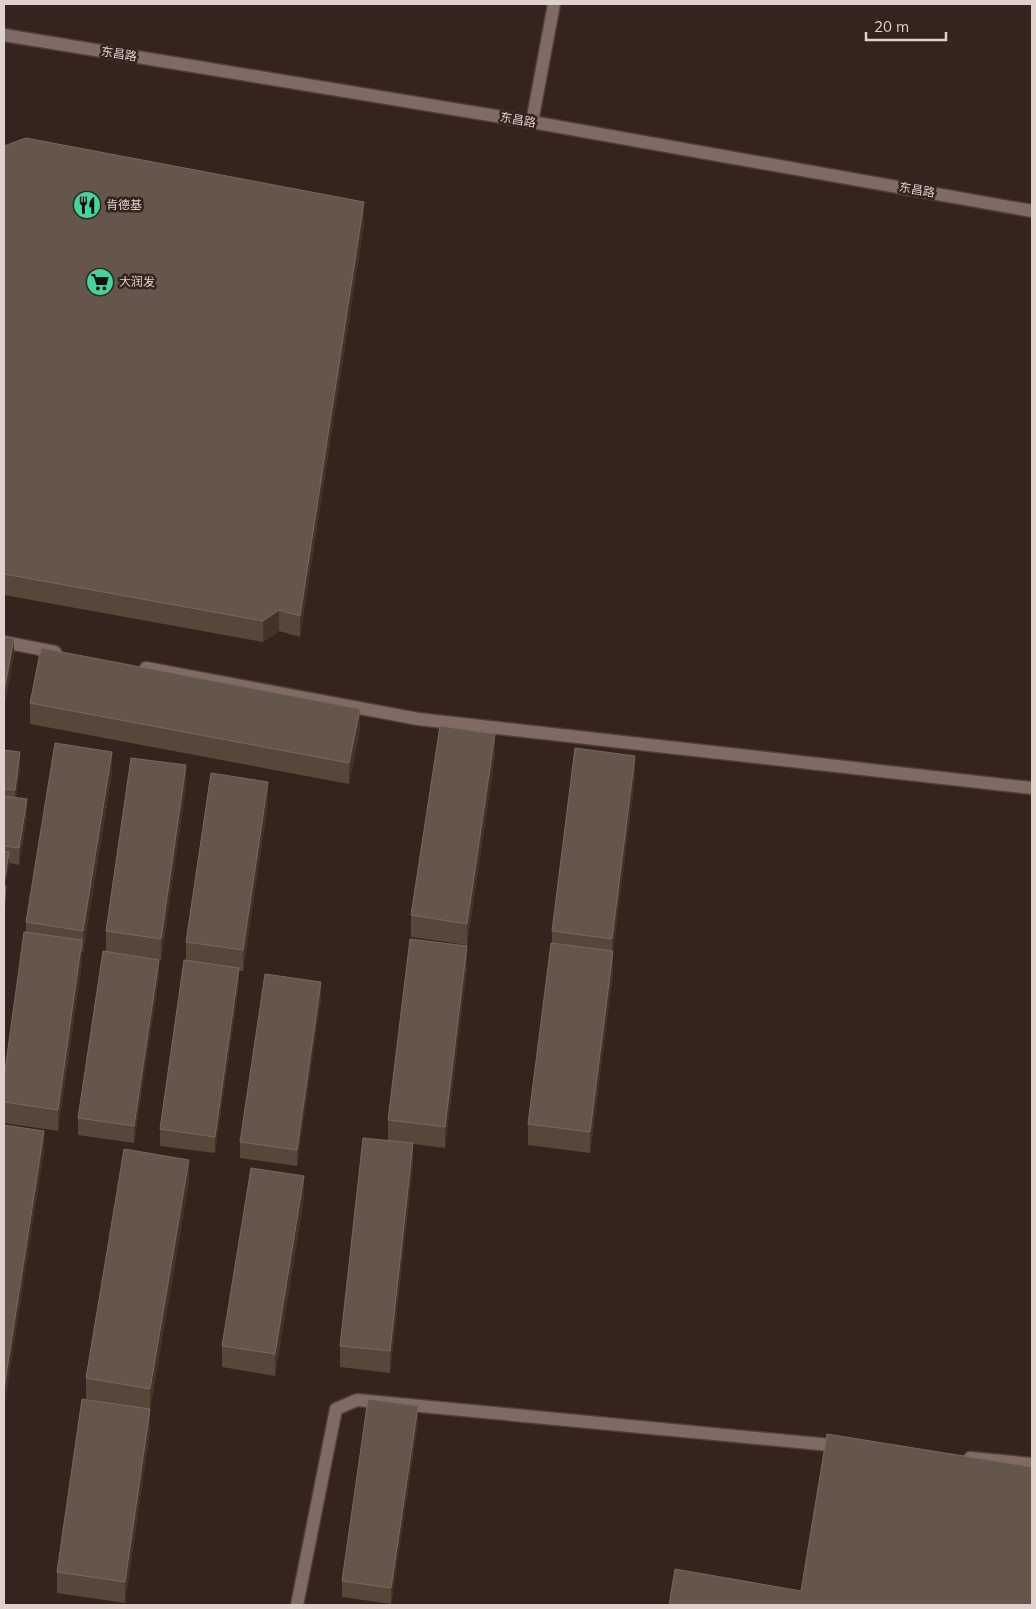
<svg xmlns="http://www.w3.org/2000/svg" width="1036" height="1609" font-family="Mulish,'Noto Sans SC',sans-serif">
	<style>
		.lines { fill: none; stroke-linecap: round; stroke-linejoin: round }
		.minor-casing { stroke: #4e3f3b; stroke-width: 15 }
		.minor { stroke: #806b64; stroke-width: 12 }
		.wall { fill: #56473b }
		.shaded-wall { fill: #433328 }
		.building { fill: #65564b; stroke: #78695f }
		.labels { text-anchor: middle; stroke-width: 5; stroke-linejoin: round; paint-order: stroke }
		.street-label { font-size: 12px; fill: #ded1ce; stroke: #35231d }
		.poi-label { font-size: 12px; fill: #ded1ce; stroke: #35231d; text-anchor: start }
	</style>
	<rect width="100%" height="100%" fill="#35231d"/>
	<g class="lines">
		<g class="minor-casing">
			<g id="minor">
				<path d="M 4,35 L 532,122 L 1032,211"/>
				<path d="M 532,122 L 554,4"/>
				<path d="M 4,642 L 55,652"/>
				<path d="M 146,668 L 418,719 L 1032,788"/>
				<path d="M 970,1458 L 1032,1464"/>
				<path d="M 297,1605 L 336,1409 L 357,1400 L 841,1446"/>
			</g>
		</g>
		<use href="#minor" class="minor"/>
	</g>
	<g class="wall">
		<path d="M 4,146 L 364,223 L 300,637 L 279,631 L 263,642 L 4,595 Z"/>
		<path d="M 4,637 L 14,655 L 4,707 Z"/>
		<path d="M 30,703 L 360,730 L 349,784 L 30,724 Z"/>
		<path d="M 4,750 L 20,768 L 16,797 L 27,816 L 19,865 L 9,863 L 5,886 L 6,898 L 4,918 Z"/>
		<path d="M 495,755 L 467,945 L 411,937 L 411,915 Z"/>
		<path d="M 112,773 L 83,952 L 82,952 L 82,962 L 58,1131 L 4,1123 L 4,1078 L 26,932 L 26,922 Z"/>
		<path d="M 635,777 L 613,951 L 613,973 L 590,1153 L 528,1145 L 528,1124 L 552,943 L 552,931 Z"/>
		<path d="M 186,786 L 161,960 L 146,958 L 159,976 L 134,1143 L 78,1135 L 78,1118 L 106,952 L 106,931 Z"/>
		<path d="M 268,803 L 243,971 L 239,971 L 239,984 L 215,1153 L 160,1146 L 160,1129 L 186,960 L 186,942 Z"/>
		<path d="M 467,967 L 445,1148 L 413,1144 L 413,1165 L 390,1373 L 340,1367 L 340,1346 L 388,1141 L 388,1120 Z"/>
		<path d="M 321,998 L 297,1166 L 240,1158 L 240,1142 Z"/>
		<path d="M 189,1181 L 150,1410 L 150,1430 L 125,1603 L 57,1593 L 57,1572 L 111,1403 L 86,1399 L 86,1378 Z"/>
		<path d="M 304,1198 L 275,1376 L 222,1367 L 222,1346 Z"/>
		<path d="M 418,1422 L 391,1604 L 342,1597 L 342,1581 Z"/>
	</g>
	<g class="shaded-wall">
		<path d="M 364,202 L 364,223 L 300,637 L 300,616 Z"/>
		<path d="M 279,610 L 279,631 L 263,642 L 263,621 Z"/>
		<path d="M 14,638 L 14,655 L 4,707 L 4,691 Z"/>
		<path d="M 360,709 L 360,730 L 349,784 L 349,763 Z"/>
		<path d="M 495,734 L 495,755 L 467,945 L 467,924 Z"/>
		<path d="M 20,752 L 20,768 L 15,806 L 15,790 Z"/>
		<path d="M 112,752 L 112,773 L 83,952 L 83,931 Z"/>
		<path d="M 635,756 L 635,777 L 612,960 L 612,939 Z"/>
		<path d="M 186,765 L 186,786 L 161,960 L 161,939 Z"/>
		<path d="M 268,782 L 268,803 L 243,971 L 243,950 Z"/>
		<path d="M 27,799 L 27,816 L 19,865 L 19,848 Z"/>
		<path d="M 9,852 L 9,863 L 4,895 L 4,883 Z"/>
		<path d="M 6,886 L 6,898 L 4,918 L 4,907 Z"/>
		<path d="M 82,940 L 82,962 L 58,1131 L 58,1110 Z"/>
		<path d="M 467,946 L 467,967 L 445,1148 L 445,1127 Z"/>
		<path d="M 613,951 L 613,973 L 590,1153 L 590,1132 Z"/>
		<path d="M 159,960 L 159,976 L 134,1143 L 134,1126 Z"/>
		<path d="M 239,968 L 239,984 L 215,1153 L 215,1137 Z"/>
		<path d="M 321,982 L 321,998 L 297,1166 L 297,1150 Z"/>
		<path d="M 44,1131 L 44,1152 L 4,1410 L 4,1389 Z"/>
		<path d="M 413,1143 L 413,1165 L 390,1373 L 390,1351 Z"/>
		<path d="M 189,1160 L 189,1181 L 150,1410 L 150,1389 Z"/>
		<path d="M 304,1176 L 304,1198 L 275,1376 L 275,1354 Z"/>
		<path d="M 418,1406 L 418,1422 L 391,1604 L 391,1588 Z"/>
		<path d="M 150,1409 L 150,1430 L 125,1603 L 125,1582 Z"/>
	</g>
	<g class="building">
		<path d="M 26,138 L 364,202 L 300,616 L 279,610 L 263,621 L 4,574 L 4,146 Z"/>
		<path d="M 4,637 L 14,638 L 4,691 Z"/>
		<path d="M 41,648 L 360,709 L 349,763 L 30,703 Z"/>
		<path d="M 440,726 L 495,734 L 467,924 L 411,915 Z"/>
		<path d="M 55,743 L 112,752 L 83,931 L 26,922 Z"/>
		<path d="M 575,748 L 635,756 L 612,939 L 552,931 Z"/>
		<path d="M 4,750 L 20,752 L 15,790 L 4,789 Z"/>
		<path d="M 131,758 L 186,765 L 161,939 L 106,931 Z"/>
		<path d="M 211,773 L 268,782 L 243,950 L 186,942 Z"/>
		<path d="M 4,796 L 27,799 L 19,848 L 4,846 Z"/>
		<path d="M 4,851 L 9,852 L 4,883 Z"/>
		<path d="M 4,886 L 6,886 L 4,907 Z"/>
		<path d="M 24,932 L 82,940 L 58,1110 L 4,1102 L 4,1078 Z"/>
		<path d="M 410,939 L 467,946 L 445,1127 L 388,1120 Z"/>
		<path d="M 551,943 L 613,951 L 590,1132 L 528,1124 Z"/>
		<path d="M 103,951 L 159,960 L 134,1126 L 78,1118 Z"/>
		<path d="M 184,960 L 239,968 L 215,1137 L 160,1129 Z"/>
		<path d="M 265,974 L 321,982 L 297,1150 L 240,1142 Z"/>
		<path d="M 4,1125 L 44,1131 L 4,1389 Z"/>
		<path d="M 363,1138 L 413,1143 L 390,1351 L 340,1346 Z"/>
		<path d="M 124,1149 L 189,1160 L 150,1389 L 86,1378 Z"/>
		<path d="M 251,1168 L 304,1176 L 275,1354 L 222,1346 Z"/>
		<path d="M 82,1399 L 150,1409 L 125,1582 L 57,1572 Z"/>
		<path d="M 368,1399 L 418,1406 L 391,1588 L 342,1581 Z"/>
		<path d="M 827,1434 L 1032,1467 L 1032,1605 L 669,1605 L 675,1569 L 801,1591 Z"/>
	</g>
	<defs>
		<g id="restaurant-disc" transform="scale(1.4375)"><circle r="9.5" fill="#43d4a0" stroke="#35231d"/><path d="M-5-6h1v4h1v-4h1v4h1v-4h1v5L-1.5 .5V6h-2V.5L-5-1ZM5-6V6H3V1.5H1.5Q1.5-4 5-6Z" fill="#111"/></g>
		<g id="supermarket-disc" transform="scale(1.4375)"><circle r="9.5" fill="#43d4a0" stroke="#35231d"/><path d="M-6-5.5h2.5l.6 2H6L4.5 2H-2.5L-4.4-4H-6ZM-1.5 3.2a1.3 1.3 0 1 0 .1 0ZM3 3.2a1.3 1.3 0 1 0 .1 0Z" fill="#111"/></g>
	</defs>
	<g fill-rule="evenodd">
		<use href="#restaurant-disc" x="87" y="205"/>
		<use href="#supermarket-disc" x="100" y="282"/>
	</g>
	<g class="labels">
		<g class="street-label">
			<text transform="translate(119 54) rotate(9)" y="4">东昌路</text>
			<text transform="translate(518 120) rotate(10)" y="4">东昌路</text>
			<text transform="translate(917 190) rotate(10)" y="4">东昌路</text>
		</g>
		<g class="poi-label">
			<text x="106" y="209">肯德基</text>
			<text x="119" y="286">大润发</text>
		</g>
	</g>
	<rect width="1036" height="1609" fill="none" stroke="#ded1ce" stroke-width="10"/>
	<path d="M866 32v8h80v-8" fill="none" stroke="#ded1ce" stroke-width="2.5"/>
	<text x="874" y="32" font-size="15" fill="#ded1ce" stroke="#35231d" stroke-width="4" paint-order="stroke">20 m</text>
</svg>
